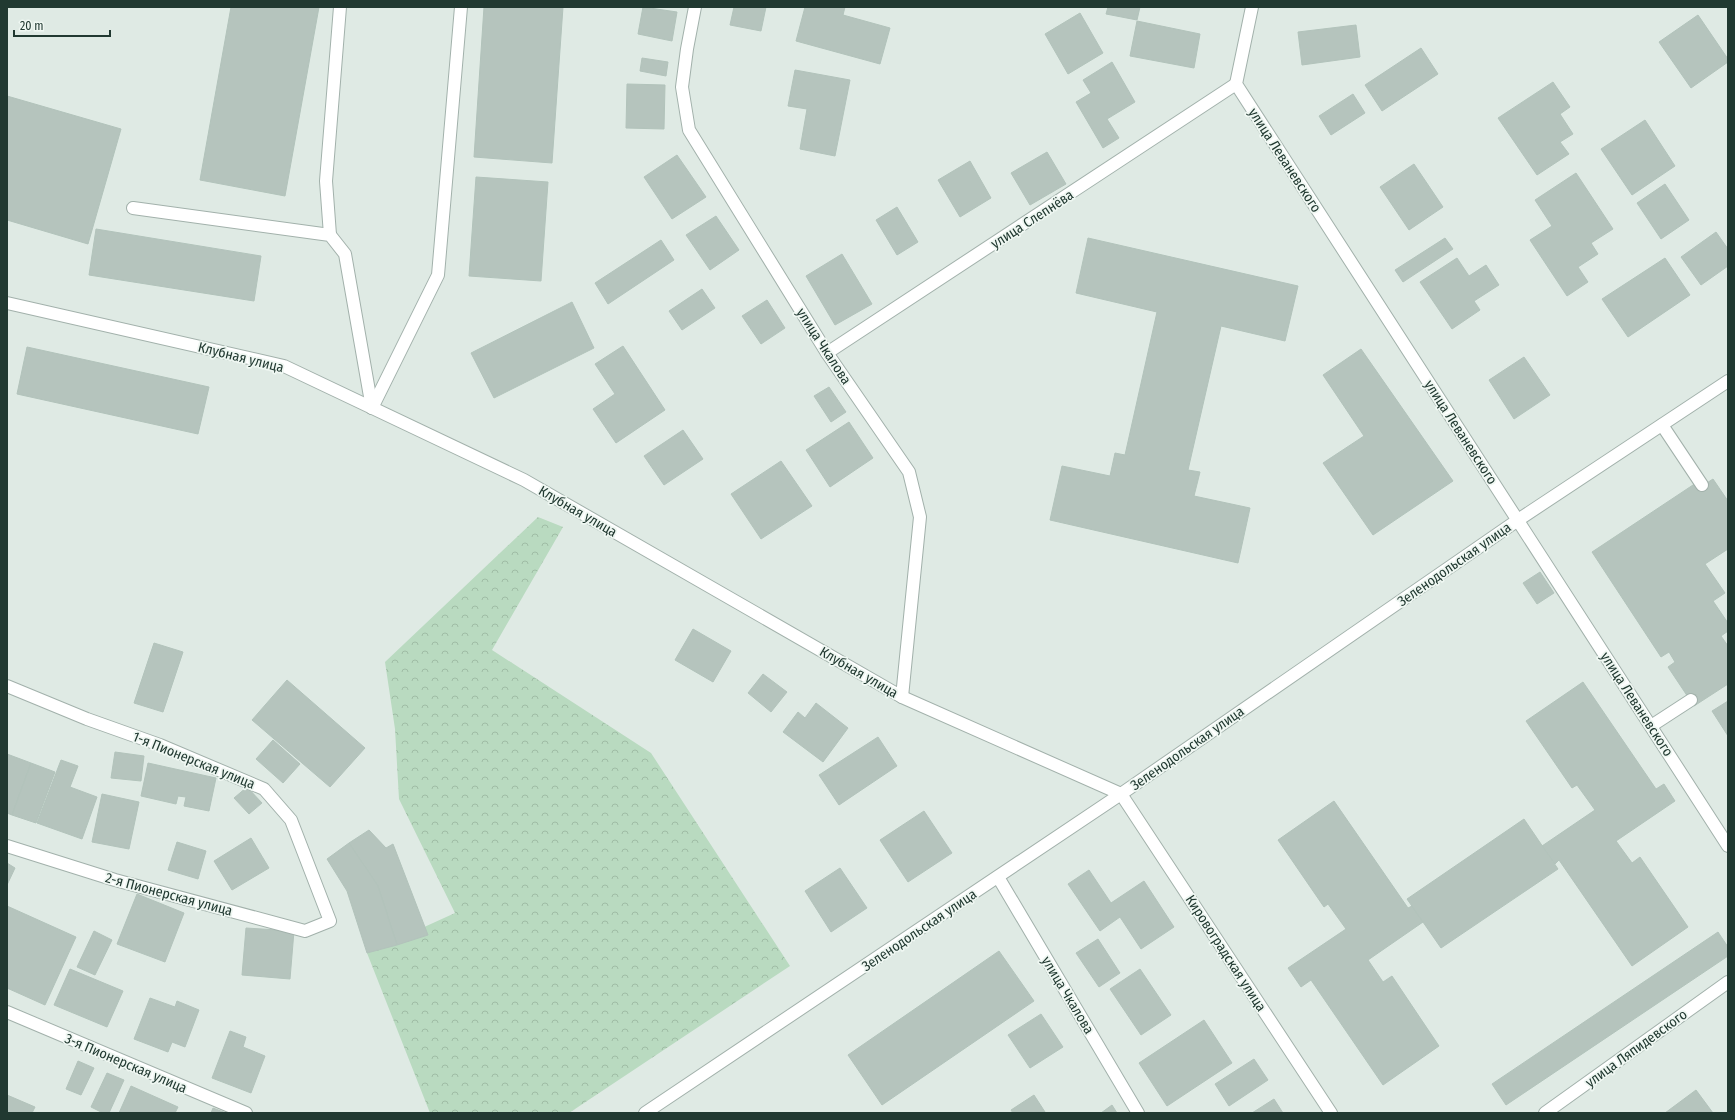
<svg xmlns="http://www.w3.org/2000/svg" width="1735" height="1120" font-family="'Fira Sans Condensed',sans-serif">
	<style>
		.forest { fill: url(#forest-crowns) }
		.building { fill: #b5c4bd; stroke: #b2c3bb }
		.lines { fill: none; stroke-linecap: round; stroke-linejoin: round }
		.service-casing { stroke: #a2b1ab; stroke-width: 14 }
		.minor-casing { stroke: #a2b1ab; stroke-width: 14 }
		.service { stroke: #fff; stroke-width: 12 }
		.minor { stroke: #fff; stroke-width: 12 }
		.labels { text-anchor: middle; stroke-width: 3.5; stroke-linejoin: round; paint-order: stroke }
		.street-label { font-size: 14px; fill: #213931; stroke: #eff7f2 }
	</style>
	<defs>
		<pattern id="forest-crowns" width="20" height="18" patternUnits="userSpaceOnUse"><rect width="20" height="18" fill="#b9dac0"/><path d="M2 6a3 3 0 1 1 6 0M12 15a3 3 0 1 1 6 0" fill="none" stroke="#9fbca5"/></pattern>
	</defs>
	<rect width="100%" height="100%" fill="#dfeae4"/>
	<path class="forest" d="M 538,517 L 563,527 L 492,650 L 651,753 L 790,966 L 569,1113 L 430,1113 L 367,953 L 455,913 L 399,799 L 395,729 L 385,662 Z"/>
	<g class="building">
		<path d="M 231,7 L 319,7 L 285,196 L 200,180 Z"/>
		<path d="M 484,7 L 563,7 L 552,163 L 474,157 Z"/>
		<path d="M 643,7 L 677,12 L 672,41 L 638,34 Z"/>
		<path d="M 734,7 L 766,7 L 761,31 L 730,25 Z"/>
		<path d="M 805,7 L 845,7 L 843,15 L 890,28 L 880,64 L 796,41 Z"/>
		<path d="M 1108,7 L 1140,7 L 1137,20 L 1106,14 Z"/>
		<path d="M 1080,13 L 1103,53 L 1068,74 L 1045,34 Z"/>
		<path d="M 1698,15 L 1728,59 L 1728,62 L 1691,88 L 1659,42 Z"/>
		<path d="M 1137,21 L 1200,34 L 1194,68 L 1130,56 Z"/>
		<path d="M 1356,25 L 1360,57 L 1302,65 L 1298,32 Z"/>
		<path d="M 1421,48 L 1438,74 L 1382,111 L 1365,85 Z"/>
		<path d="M 642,58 L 668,62 L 666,76 L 640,71 Z"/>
		<path d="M 1112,62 L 1135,102 L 1107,119 L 1119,138 L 1103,148 L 1076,102 L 1091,93 L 1083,80 Z"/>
		<path d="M 795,70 L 850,80 L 835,156 L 800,149 L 807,109 L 788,106 Z"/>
		<path d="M 1553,82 L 1570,107 L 1560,114 L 1573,134 L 1560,142 L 1569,154 L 1537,175 L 1498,118 Z"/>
		<path d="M 627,84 L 665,85 L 664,129 L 626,128 Z"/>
		<path d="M 1353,94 L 1365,113 L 1331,135 L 1319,116 Z"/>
		<path d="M 7,96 L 121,129 L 88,244 L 7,220 Z"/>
		<path d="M 1645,120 L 1675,166 L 1632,195 L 1601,149 Z"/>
		<path d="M 1047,152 L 1066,184 L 1030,205 L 1011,173 Z"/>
		<path d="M 677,155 L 706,197 L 672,219 L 644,177 Z"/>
		<path d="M 970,161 L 991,198 L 960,217 L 938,180 Z"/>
		<path d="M 1414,164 L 1443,207 L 1409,230 L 1380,187 Z"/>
		<path d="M 1576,173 L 1613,229 L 1591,243 L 1598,254 L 1578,267 L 1588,282 L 1567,296 L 1530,240 L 1552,226 L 1535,200 Z"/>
		<path d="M 476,177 L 548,182 L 541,281 L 469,276 Z"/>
		<path d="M 1665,184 L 1689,220 L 1661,239 L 1637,203 Z"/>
		<path d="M 897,207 L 918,242 L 897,255 L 876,220 Z"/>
		<path d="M 716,216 L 739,250 L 710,270 L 686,235 Z"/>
		<path d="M 96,229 L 261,256 L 254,301 L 89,275 Z"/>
		<path d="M 1716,232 L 1728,249 L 1728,266 L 1701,285 L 1681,257 Z"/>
		<path d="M 1088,238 L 1298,286 L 1285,341 L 1221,326 L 1188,470 L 1200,472 L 1194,496 L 1250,508 L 1238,563 L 1050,520 L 1062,466 L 1110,476 L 1115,453 L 1125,455 L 1157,312 L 1076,293 Z"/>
		<path d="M 1445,238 L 1453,249 L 1403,282 L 1395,270 Z"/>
		<path d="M 661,240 L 674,260 L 608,304 L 595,283 Z"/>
		<path d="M 842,254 L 872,304 L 835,325 L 806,276 Z"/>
		<path d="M 1457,258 L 1469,276 L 1486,265 L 1499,285 L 1474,301 L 1480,310 L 1452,329 L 1420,282 Z"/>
		<path d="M 1665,258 L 1690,295 L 1628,337 L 1602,299 Z"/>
		<path d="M 702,289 L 715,308 L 682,330 L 669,311 Z"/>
		<path d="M 767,300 L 785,328 L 761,344 L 742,316 Z"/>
		<path d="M 572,302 L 594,348 L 494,398 L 471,353 Z"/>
		<path d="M 623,346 L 665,410 L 616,443 L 593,409 L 615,394 L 595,364 Z"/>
		<path d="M 27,347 L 209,387 L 198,434 L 17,394 Z"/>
		<path d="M 1361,349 L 1453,481 L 1373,535 L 1323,463 L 1364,436 L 1323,375 Z"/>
		<path d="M 1524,357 L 1550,395 L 1514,419 L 1489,380 Z"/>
		<path d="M 829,387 L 846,412 L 831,422 L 814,396 Z"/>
		<path d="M 849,422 L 873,458 L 830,487 L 806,450 Z"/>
		<path d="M 683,430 L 703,459 L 664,485 L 644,456 Z"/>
		<path d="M 781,461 L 812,506 L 761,539 L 731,494 Z"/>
		<path d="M 1713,479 L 1728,501 L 1728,549 L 1705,564 L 1725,593 L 1713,601 L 1728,623 L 1728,631 L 1721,636 L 1728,646 L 1728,684 L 1694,706 L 1668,667 L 1675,662 L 1669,652 L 1661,657 L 1592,552 L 1696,483 L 1699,488 Z"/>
		<path d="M 1540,572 L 1554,593 L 1537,604 L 1523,583 Z"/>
		<path d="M 693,629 L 731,651 L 713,682 L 675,660 Z"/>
		<path d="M 154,643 L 183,652 L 163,712 L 134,703 Z"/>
		<path d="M 763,674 L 787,692 L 771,712 L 748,693 Z"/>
		<path d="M 287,680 L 365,748 L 330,787 L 252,720 Z"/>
		<path d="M 1583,682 L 1656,789 L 1664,784 L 1675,801 L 1616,841 L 1632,863 L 1640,857 L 1688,927 L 1632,966 L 1559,860 L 1555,864 L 1542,846 L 1595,810 L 1577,785 L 1572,788 L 1526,721 Z"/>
		<path d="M 1728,701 L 1728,736 L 1712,711 Z"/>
		<path d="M 816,703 L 848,728 L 823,762 L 783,732 L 798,712 L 805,718 Z"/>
		<path d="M 878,737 L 897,766 L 839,805 L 819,775 Z"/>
		<path d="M 273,740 L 300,764 L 283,783 L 256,759 Z"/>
		<path d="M 115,752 L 144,756 L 141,781 L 111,778 Z"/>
		<path d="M 7,754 L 31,763 L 12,815 L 7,813 Z"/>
		<path d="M 61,760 L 78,766 L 70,787 L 97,797 L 82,839 L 37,823 Z"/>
		<path d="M 31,763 L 55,772 L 36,823 L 12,815 Z"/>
		<path d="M 148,763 L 216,778 L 209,811 L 184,806 L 186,797 L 178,796 L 176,804 L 141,796 Z"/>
		<path d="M 247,787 L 262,803 L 249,814 L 234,798 Z"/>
		<path d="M 102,794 L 139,802 L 129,849 L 92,842 Z"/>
		<path d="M 1334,801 L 1408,908 L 1412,906 L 1423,922 L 1368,960 L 1383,982 L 1392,976 L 1439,1046 L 1383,1085 L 1311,980 L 1301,987 L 1288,968 L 1346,929 L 1328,904 L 1324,907 L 1278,840 Z"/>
		<path d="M 924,811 L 952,853 L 908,882 L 880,840 Z"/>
		<path d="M 1524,819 L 1558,869 L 1441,948 L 1407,899 Z"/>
		<path d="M 369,830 L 386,848 L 393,844 L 428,935 L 397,945 L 378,886 L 349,843 Z"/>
		<path d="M 251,838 L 269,868 L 232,890 L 214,861 Z"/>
		<path d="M 177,842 L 206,851 L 198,879 L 168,870 Z"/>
		<path d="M 349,843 L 378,886 L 397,945 L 367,953 L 347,891 L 327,859 Z"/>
		<path d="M 7,863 L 15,868 L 7,885 Z"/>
		<path d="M 840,868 L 867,908 L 831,932 L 805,891 Z"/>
		<path d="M 1089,870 L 1111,903 L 1144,881 L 1174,927 L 1141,949 L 1120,917 L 1100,931 L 1068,884 Z"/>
		<path d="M 137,894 L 184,913 L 165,962 L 117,944 Z"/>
		<path d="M 7,906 L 76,937 L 45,1005 L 7,988 Z"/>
		<path d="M 246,928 L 294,931 L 290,979 L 242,975 Z"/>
		<path d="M 94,931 L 112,940 L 95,975 L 77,967 Z"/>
		<path d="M 1718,932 L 1728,947 L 1728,956 L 1506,1105 L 1492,1084 Z"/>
		<path d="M 1098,939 L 1120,973 L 1099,987 L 1076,953 Z"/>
		<path d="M 999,951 L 1034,1001 L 882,1105 L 848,1055 Z"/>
		<path d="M 70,969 L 123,991 L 107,1027 L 54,1005 Z"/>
		<path d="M 1140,969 L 1171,1015 L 1141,1035 L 1110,989 Z"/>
		<path d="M 150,998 L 175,1007 L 177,1001 L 199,1010 L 185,1047 L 172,1042 L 168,1052 L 134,1039 Z"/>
		<path d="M 1041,1014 L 1063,1047 L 1030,1068 L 1008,1035 Z"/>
		<path d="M 1204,1020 L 1232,1063 L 1167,1106 L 1139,1063 Z"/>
		<path d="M 230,1031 L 246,1037 L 243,1047 L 265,1056 L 251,1093 L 212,1078 Z"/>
		<path d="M 1254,1059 L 1268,1080 L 1229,1106 L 1215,1084 Z"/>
		<path d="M 78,1061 L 94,1068 L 81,1095 L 66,1089 Z"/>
		<path d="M 107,1073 L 124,1080 L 109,1113 L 103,1113 L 91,1107 Z"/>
		<path d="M 131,1086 L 178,1107 L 175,1113 L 119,1113 Z"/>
		<path d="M 1696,1090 L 1713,1113 L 1665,1113 Z"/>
		<path d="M 7,1095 L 35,1107 L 32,1113 L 7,1113 Z"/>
		<path d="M 1034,1095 L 1045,1112 L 1013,1113 L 1011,1110 Z"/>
		<path d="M 1274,1099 L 1283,1113 L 1252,1113 Z"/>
		<path d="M 1112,1105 L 1117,1113 L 1101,1113 Z"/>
		<path d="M 213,1108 L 226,1113 L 211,1113 Z"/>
	</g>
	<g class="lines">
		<g class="service-casing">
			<g id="service">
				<path d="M 133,208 L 330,235 L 345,254 L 372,408"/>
				<path d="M 330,235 L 326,181 L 340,7"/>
				<path d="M 372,408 L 438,275 L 461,7"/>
				<path d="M 1662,425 L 1702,485"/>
				<path d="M 1651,726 L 1691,700"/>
			</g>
		</g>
		<g class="minor-casing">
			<g id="minor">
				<path d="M 695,7 L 687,49 L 682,87 L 689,130 L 827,353 L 909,472 L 920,517 L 902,697"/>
				<path d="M 1252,7 L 1236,84 L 1728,846"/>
				<path d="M 7,303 L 284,366 L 524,480 L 902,697 L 1121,794 L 1331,1113"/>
				<path d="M 827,353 L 1236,84"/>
				<path d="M 7,686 L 87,719 L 160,745 L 264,789 L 291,820 L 330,921 L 305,931 L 115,880 L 7,846"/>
				<path d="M 998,877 L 1138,1113"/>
				<path d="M 7,1012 L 246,1113"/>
				<path d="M 645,1113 L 1121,794 L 1518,520 L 1728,381"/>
				<path d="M 1545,1113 L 1728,982"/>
			</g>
		</g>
		<use href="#service" class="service"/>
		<use href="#minor" class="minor"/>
	</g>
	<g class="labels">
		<g class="street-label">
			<text transform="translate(1285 160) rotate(57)" y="5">улица Леваневского</text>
			<text transform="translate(1032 219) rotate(-33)" y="5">улица Слепнёва</text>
			<text transform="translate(824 346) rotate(57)" y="5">улица Чкалова</text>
			<text transform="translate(241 357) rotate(14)" y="5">Клубная улица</text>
			<text transform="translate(1461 432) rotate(57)" y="5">улица Леваневского</text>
			<text transform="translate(578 511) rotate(30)" y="5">Клубная улица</text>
			<text transform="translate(1454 564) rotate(-35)" y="5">Зеленодольская улица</text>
			<text transform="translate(859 672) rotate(30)" y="5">Клубная улица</text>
			<text transform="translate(1637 704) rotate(57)" y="5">улица Леваневского</text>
			<text transform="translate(1187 748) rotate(-35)" y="5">Зеленодольская улица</text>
			<text transform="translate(194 760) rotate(22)" y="5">1-я Пионерская улица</text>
			<text transform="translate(169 894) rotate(15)" y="5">2-я Пионерская улица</text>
			<text transform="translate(919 930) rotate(-34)" y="5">Зеленодольская улица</text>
			<text transform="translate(1226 953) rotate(57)" y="5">Кировоградская улица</text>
			<text transform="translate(1068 995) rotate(59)" y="5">улица Чкалова</text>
			<text transform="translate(1636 1048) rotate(-36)" y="5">улица Ляпидевского</text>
			<text transform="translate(126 1063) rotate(23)" y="5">3-я Пионерская улица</text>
		</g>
	</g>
	<rect width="1735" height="1120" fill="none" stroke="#213931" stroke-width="16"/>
	<path d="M14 30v6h96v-6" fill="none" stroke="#213931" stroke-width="2"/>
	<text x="20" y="30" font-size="12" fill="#213931" stroke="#eff7f2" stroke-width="3" paint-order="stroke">20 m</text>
</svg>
